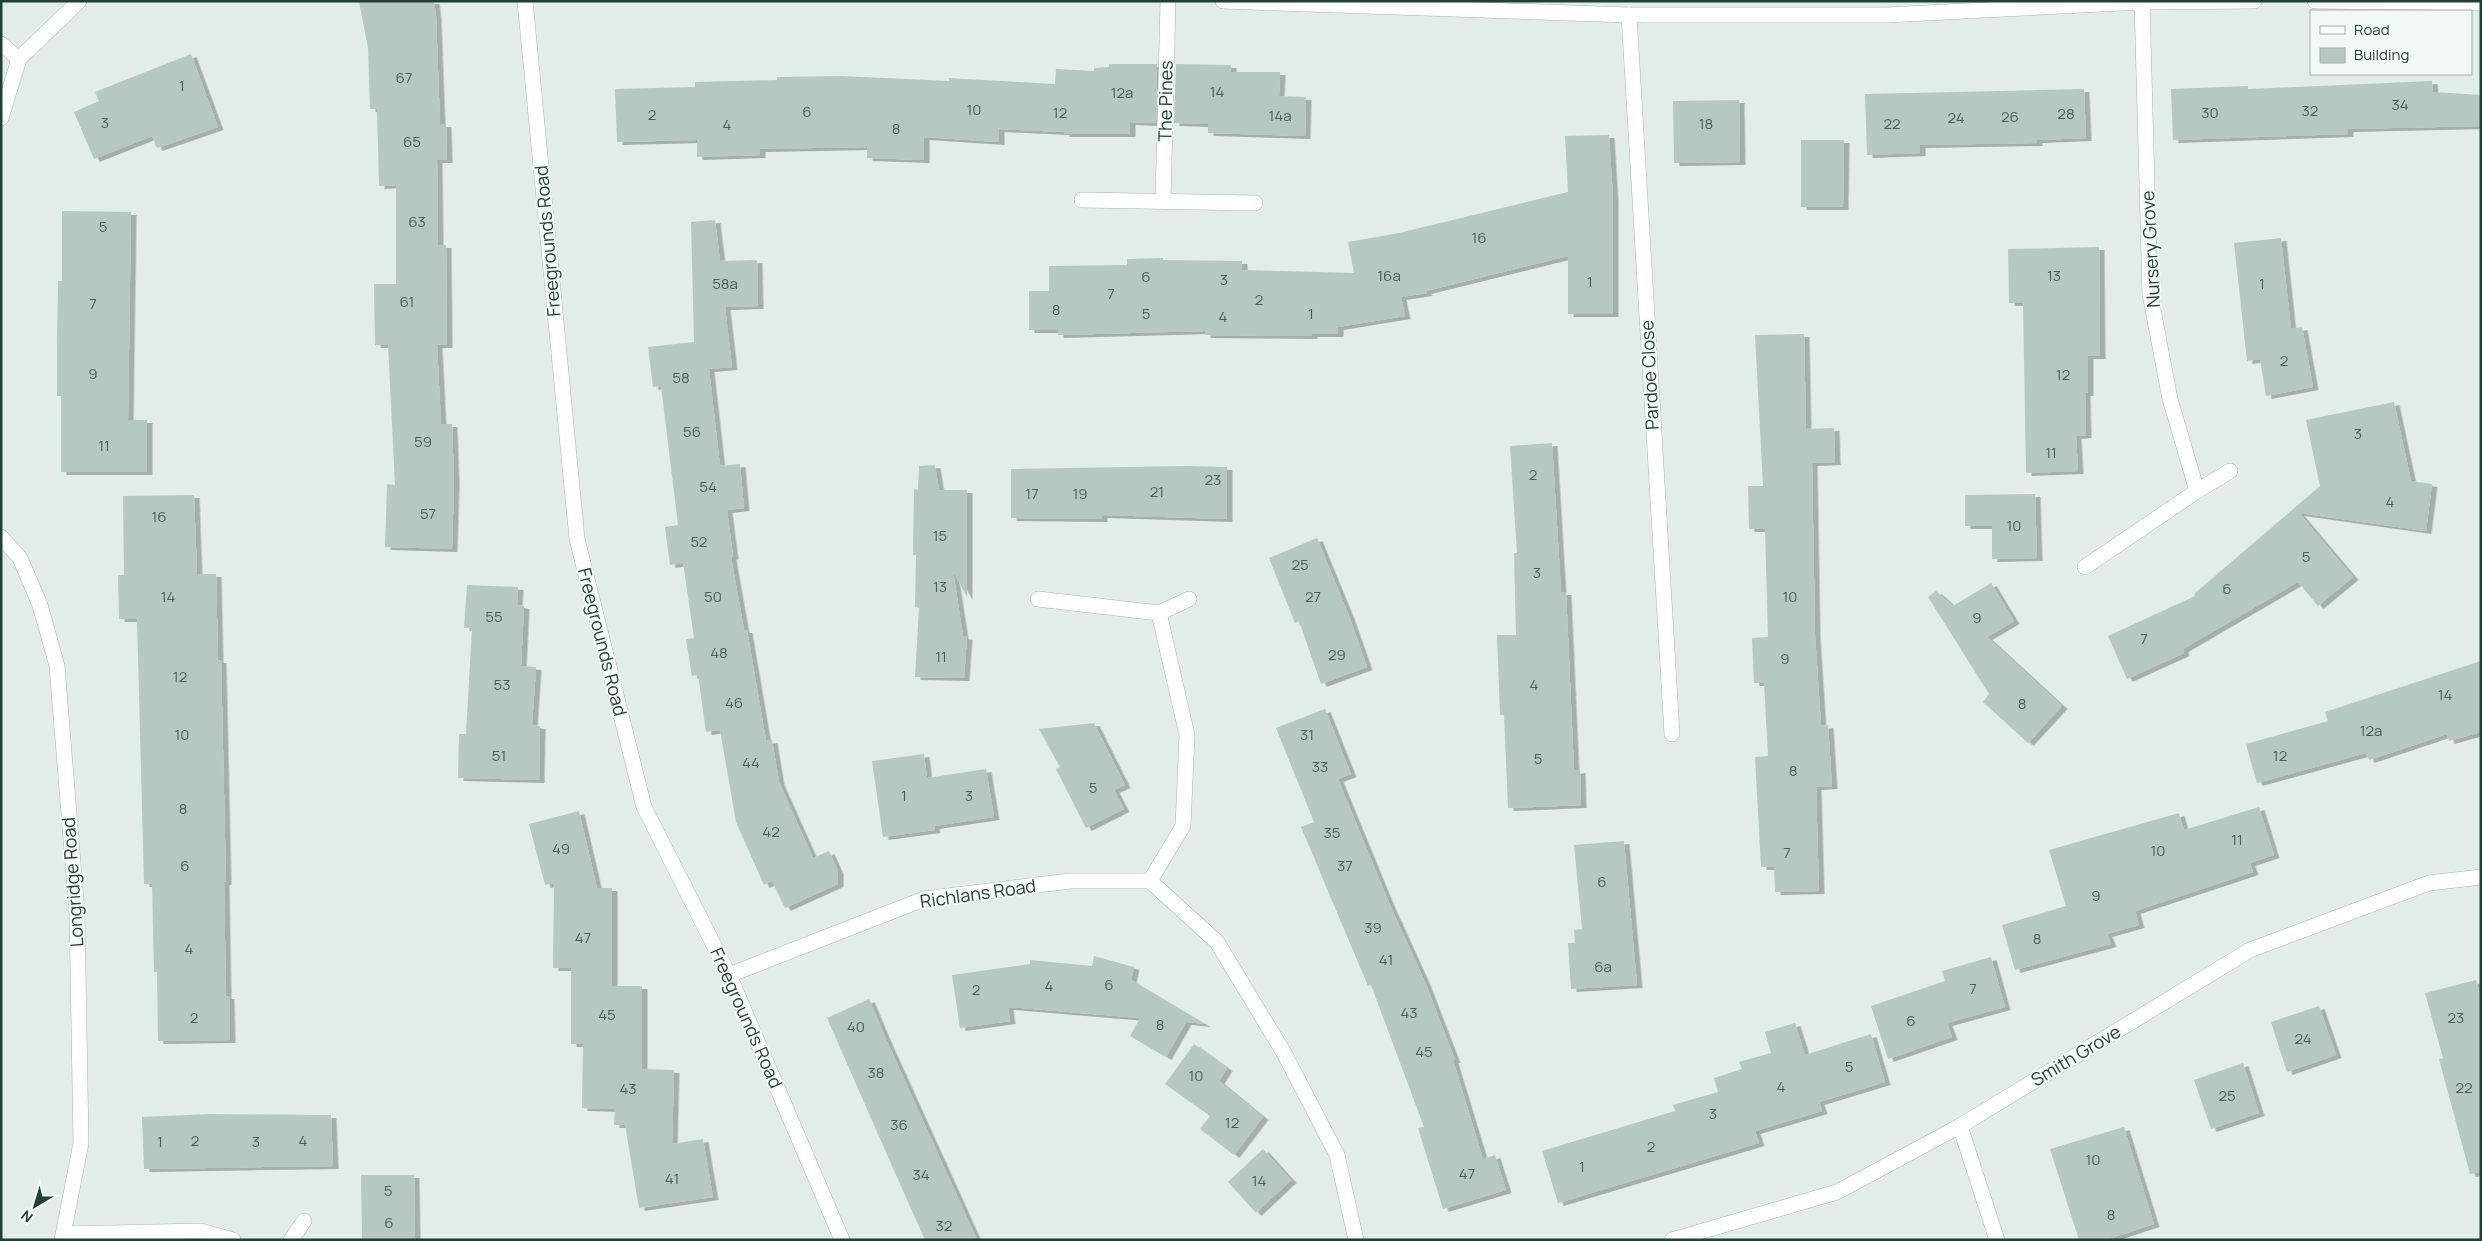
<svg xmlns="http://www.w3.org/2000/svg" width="2482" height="1241" font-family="Manrope,sans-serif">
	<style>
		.building { fill: #b6c9bf; filter: url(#shadow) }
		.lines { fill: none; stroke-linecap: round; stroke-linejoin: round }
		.minor-casing { stroke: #a3b6ac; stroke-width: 16 }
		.minor { stroke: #fff; stroke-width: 15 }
		.labels { text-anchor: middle; stroke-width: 4; stroke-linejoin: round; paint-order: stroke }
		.number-label { font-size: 15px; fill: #456255 }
		.street-label { font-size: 18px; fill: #1f4032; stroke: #f2f9f5 }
	</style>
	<defs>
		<filter id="shadow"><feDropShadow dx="5.5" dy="3" stdDeviation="0" flood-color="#0004"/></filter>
	</defs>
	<rect width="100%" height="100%" fill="#e1ede6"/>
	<g class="building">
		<path d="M 359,1 L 434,1 L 436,16 L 440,124 L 446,124 L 447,160 L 437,160 L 438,245 L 446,245 L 447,345 L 437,345 L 441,424 L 452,424 L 454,482 L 452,549 L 385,547 L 387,484 L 395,485 L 388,345 L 375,345 L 374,284 L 396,284 L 396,185 L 379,186 L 377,109 L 370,109 L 368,48 Z"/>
		<path d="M 191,54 L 218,127 L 157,148 L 152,136 L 94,159 L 74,112 L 99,101 L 95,92 Z"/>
		<path d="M 1109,64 L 1157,64 L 1156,123 L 1130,122 L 1130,134 L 1064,134 L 1064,132 L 999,129 L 999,142 L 924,137 L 924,160 L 867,158 L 867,147 L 760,149 L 760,155 L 697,157 L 697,140 L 617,142 L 615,89 L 695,87 L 695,82 L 777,80 L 777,77 L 841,76 L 949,81 L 949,78 L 1055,84 L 1056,69 L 1094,71 L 1094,68 L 1109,67 Z"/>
		<path d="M 1176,64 L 1231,65 L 1231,72 L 1280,72 L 1279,96 L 1306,97 L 1305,136 L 1208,133 L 1208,124 L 1174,123 Z"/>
		<path d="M 2432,81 L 2433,92 L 2481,95 L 2481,126 L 2348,129 L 2348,134 L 2173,140 L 2171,89 L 2248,86 L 2248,89 Z"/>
		<path d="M 2084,89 L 2086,138 L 2037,140 L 2037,143 L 1920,145 L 1920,153 L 1867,155 L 1865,94 Z"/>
		<path d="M 1739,100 L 1740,162 L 1674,163 L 1673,101 Z"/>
		<path d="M 1609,135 L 1613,199 L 1613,314 L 1568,314 L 1568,256 L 1426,291 L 1427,293 L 1401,297 L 1405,316 L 1338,327 L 1338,334 L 1312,334 L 1312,336 L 1205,335 L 1205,331 L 1058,335 L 1058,330 L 1029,330 L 1029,291 L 1049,291 L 1049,266 L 1127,265 L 1127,259 L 1163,258 L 1163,260 L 1242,261 L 1242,270 L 1354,273 L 1348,242 L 1399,233 L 1568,192 L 1565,136 Z"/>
		<path d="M 1801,140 L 1844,140 L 1843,207 L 1801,207 Z"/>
		<path d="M 62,211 L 131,212 L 128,420 L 147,420 L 147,472 L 61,472 L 61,396 L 57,396 L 57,347 L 58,281 L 62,281 Z"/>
		<path d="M 715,220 L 720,261 L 757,260 L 758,306 L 725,307 L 732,367 L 709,369 L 720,466 L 740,464 L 744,508 L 727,510 L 733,556 L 731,557 L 744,630 L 747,630 L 766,741 L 772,740 L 779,782 L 813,858 L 829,851 L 838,871 L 838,884 L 785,908 L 772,881 L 764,885 L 736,822 L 720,730 L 706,732 L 698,675 L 692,676 L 686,639 L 694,638 L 683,563 L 670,565 L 665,527 L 678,525 L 661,386 L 653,387 L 648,347 L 694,342 L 691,222 Z"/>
		<path d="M 2281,238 L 2291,329 L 2302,327 L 2313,387 L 2266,396 L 2260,359 L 2247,361 L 2234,243 Z"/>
		<path d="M 2099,247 L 2100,356 L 2088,356 L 2088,393 L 2085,393 L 2086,435 L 2076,436 L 2078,471 L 2026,473 L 2023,303 L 2009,303 L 2008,249 Z"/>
		<path d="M 1804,334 L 1806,429 L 1834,428 L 1835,462 L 1812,463 L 1815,635 L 1821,726 L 1828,725 L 1832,786 L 1816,787 L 1819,891 L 1775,892 L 1774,867 L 1761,867 L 1755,757 L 1768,756 L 1764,683 L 1754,683 L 1752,638 L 1768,637 L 1765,529 L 1749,529 L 1748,486 L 1763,486 L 1755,335 Z"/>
		<path d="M 2394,402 L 2411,481 L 2432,484 L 2426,531 L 2299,513 L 2353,577 L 2318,606 L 2298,582 L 2183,649 L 2184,653 L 2127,679 L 2108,636 L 2195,596 L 2194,594 L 2320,486 L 2306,420 Z"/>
		<path d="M 1552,443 L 1561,592 L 1566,592 L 1574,771 L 1580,770 L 1581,805 L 1508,808 L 1504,715 L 1500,715 L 1497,635 L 1516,635 L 1514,553 L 1517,553 L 1510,446 Z"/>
		<path d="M 935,465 L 939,490 L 967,490 L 967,597 L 953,571 L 963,636 L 967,637 L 964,678 L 915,677 L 919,608 L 915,607 L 916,555 L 913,555 L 914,489 L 918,490 L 919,466 Z"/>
		<path d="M 1186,466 L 1227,467 L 1227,519 L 1102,515 L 1102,519 L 1011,518 L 1011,469 Z"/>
		<path d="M 2035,494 L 2037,558 L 1992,559 L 1992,526 L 1965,526 L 1965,495 Z"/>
		<path d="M 194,495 L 197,574 L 216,574 L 218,660 L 221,660 L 226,882 L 224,882 L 226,996 L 229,996 L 230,1040 L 158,1041 L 157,972 L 154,972 L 152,884 L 144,884 L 137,619 L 119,619 L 118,575 L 124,575 L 123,496 Z"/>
		<path d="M 1317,538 L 1349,616 L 1367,667 L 1321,684 L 1299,621 L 1295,623 L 1269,558 Z"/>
		<path d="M 1991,583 L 2014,621 L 1987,637 L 2062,706 L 2028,743 L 1983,702 L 1989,694 L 1928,597 L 1936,591 L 1953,606 Z"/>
		<path d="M 467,585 L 518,587 L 517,605 L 524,606 L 521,666 L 536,667 L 532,725 L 540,726 L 539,780 L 458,778 L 459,734 L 466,734 L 472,628 L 464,628 Z"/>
		<path d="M 2481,661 L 2481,732 L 2449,741 L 2447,734 L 2369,760 L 2366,753 L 2257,783 L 2246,744 L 2328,721 L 2325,712 Z"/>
		<path d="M 1325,709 L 1351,774 L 1338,779 L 1389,903 L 1425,982 L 1455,1060 L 1453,1060 L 1483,1159 L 1495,1155 L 1506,1190 L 1443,1209 L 1418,1128 L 1424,1127 L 1371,985 L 1368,986 L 1301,827 L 1314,822 L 1276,728 Z"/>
		<path d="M 1094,723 L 1125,785 L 1114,790 L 1124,809 L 1086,828 L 1056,769 L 1060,767 L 1039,729 Z"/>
		<path d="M 924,754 L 927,778 L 986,769 L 994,817 L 934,826 L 935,830 L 883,837 L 872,761 Z"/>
		<path d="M 2259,807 L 2274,855 L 2250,863 L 2253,872 L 2135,911 L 2139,925 L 2107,934 L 2111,944 L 2015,970 L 2002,925 L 2066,906 L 2049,850 L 2179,813 L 2184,830 Z"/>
		<path d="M 579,811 L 597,888 L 612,888 L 612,986 L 642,986 L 642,1069 L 674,1070 L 672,1144 L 703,1139 L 713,1197 L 639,1208 L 625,1125 L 614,1125 L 615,1109 L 582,1108 L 583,1044 L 571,1044 L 571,968 L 553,968 L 554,883 L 545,885 L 529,824 Z"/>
		<path d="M 1624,841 L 1637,985 L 1571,989 L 1568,943 L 1575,943 L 1574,930 L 1582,929 L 1574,845 Z"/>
		<path d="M 1094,956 L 1134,967 L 1131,980 L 1205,1024 L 1186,1022 L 1166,1057 L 1130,1036 L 1140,1018 L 1008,1007 L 1010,1021 L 960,1028 L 952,975 L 1030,964 L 1030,960 L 1092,966 Z"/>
		<path d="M 1991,957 L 2005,1007 L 1947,1023 L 1952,1037 L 1888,1059 L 1871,1006 L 1945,981 L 1942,971 Z"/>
		<path d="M 2476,980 L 2481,998 L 2481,1172 L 2470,1174 L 2439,1059 L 2443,1058 L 2425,993 Z"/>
		<path d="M 869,999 L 885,1037 L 977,1240 L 925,1240 L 892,1166 L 827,1018 Z"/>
		<path d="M 2319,1006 L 2336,1055 L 2287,1072 L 2271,1022 Z"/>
		<path d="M 1795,1023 L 1805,1055 L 1871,1034 L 1885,1082 L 1819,1102 L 1822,1111 L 1755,1131 L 1759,1143 L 1558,1203 L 1542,1151 L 1675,1111 L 1673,1105 L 1718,1092 L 1714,1078 L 1742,1069 L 1739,1062 L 1771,1053 L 1765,1032 Z"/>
		<path d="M 1194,1044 L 1227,1068 L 1219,1081 L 1263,1117 L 1234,1155 L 1200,1129 L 1210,1116 L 1165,1084 Z"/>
		<path d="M 2243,1063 L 2259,1113 L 2211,1129 L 2194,1080 Z"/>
		<path d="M 211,1114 L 331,1115 L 333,1166 L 144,1169 L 142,1117 Z"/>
		<path d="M 2124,1127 L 2154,1224 L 2105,1240 L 2079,1240 L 2050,1149 Z"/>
		<path d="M 1263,1149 L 1291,1180 L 1256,1213 L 1228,1182 Z"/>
		<path d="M 361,1175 L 414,1175 L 415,1238 L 362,1239 Z"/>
	</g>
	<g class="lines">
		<g class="minor-casing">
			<g id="minor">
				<path d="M 525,1 L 577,539 L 644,807 L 729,975 L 842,1240"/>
				<path d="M 1223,1 L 1629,15 L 1886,15 L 2142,2 L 2254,1"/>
				<path d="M 2315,1 L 2481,3"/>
				<path d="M 2142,2 L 2150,294 L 2170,399 L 2197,491"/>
				<path d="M 1629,15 L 1672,734"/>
				<path d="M 1,44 L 19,59"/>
				<path d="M 1,118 L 19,59 L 79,1"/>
				<path d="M 1082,200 L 1255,203"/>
				<path d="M 1163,201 L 1168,1"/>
				<path d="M 1,537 L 20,558 L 40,605 L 57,666 L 77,913 L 81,1143 L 62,1240"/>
				<path d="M 2085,567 L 2197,491 L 2230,471"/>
				<path d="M 1038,599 L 1159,613 L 1189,599"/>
				<path d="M 1150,881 L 1183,826 L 1187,735 L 1159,613"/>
				<path d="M 729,975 L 924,899 L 1070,881 L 1150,881 L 1217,942 L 1284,1053 L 1337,1155 L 1356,1240"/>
				<path d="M 1960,1126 L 1997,1240"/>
				<path d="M 64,1234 L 201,1231 L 233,1240"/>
				<path d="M 291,1240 L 304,1221"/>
				<path d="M 1672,1240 L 1837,1192 L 1960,1126 L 2250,950 L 2429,883 L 2481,877"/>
			</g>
		</g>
		<use href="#minor" class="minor"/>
	</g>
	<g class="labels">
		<g class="number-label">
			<text x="404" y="83">67</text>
			<text x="182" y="91">1</text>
			<text x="1217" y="97">14</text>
			<text x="1122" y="98">12a</text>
			<text x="2400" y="110">34</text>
			<text x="974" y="115">10</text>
			<text x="2310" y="116">32</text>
			<text x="807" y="117">6</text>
			<text x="1060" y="118">12</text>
			<text x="2210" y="118">30</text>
			<text x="2066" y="119">28</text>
			<text x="652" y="120">2</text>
			<text x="1280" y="121">14a</text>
			<text x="2010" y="122">26</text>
			<text x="1956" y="123">24</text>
			<text x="105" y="128">3</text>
			<text x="1706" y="129">18</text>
			<text x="1892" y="129">22</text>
			<text x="727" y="130">4</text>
			<text x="896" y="134">8</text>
			<text x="412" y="147">65</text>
			<text x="417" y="227">63</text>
			<text x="103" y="232">5</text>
			<text x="1479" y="243">16</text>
			<text x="1389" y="281">16a</text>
			<text x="2054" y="281">13</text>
			<text x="1146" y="282">6</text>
			<text x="1224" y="285">3</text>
			<text x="1590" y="287">1</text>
			<text x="725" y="289">58a</text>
			<text x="2262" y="289">1</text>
			<text x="1111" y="299">7</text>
			<text x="1259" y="305">2</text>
			<text x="407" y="307">61</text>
			<text x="93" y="309">7</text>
			<text x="1056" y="315">8</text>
			<text x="1146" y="319">5</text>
			<text x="1311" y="319">1</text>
			<text x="1223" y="322">4</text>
			<text x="2284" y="366">2</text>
			<text x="93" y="379">9</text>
			<text x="2063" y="380">12</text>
			<text x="681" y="383">58</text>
			<text x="692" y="437">56</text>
			<text x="2358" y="439">3</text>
			<text x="423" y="447">59</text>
			<text x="104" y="451">11</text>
			<text x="2051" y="458">11</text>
			<text x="1533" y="480">2</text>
			<text x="1213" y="485">23</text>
			<text x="708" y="492">54</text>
			<text x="1157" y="497">21</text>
			<text x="1032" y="499">17</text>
			<text x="1080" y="499">19</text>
			<text x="2390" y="507">4</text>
			<text x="428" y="519">57</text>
			<text x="159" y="522">16</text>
			<text x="2014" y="531">10</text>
			<text x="940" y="541">15</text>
			<text x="699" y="547">52</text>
			<text x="2306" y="562">5</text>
			<text x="1300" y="570">25</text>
			<text x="1537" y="578">3</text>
			<text x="940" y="592">13</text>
			<text x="2227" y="594">6</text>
			<text x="168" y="602">14</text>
			<text x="713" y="602">50</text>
			<text x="1313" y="602">27</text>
			<text x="1790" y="602">10</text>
			<text x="494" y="622">55</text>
			<text x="1977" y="623">9</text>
			<text x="2144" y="644">7</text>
			<text x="719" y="658">48</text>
			<text x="1337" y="660">29</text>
			<text x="941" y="662">11</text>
			<text x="1785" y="664">9</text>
			<text x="180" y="682">12</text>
			<text x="502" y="690">53</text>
			<text x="1534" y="690">4</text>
			<text x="2445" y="700">14</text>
			<text x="734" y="708">46</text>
			<text x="2022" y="709">8</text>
			<text x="2371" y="736">12a</text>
			<text x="182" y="740">10</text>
			<text x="1307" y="740">31</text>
			<text x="499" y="761">51</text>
			<text x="2280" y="761">12</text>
			<text x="1538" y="764">5</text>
			<text x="751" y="768">44</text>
			<text x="1320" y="772">33</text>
			<text x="1793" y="776">8</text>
			<text x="1093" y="793">5</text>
			<text x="904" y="801">1</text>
			<text x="969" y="801">3</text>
			<text x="183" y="814">8</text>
			<text x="771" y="837">42</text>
			<text x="1332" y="838">35</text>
			<text x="2237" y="845">11</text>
			<text x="561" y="854">49</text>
			<text x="2158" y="856">10</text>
			<text x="1787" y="858">7</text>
			<text x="185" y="871">6</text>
			<text x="1345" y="871">37</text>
			<text x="1602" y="887">6</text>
			<text x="2096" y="901">9</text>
			<text x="1373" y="933">39</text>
			<text x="583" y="943">47</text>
			<text x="2037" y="944">8</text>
			<text x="189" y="954">4</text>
			<text x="1386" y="965">41</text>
			<text x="1603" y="972">6a</text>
			<text x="1109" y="990">6</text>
			<text x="1049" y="991">4</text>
			<text x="1973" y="994">7</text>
			<text x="976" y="995">2</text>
			<text x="1409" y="1018">43</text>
			<text x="607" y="1020">45</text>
			<text x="194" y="1023">2</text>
			<text x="2456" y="1023">23</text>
			<text x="1911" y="1026">6</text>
			<text x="1160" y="1030">8</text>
			<text x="856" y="1032">40</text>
			<text x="2303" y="1044">24</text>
			<text x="1424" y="1057">45</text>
			<text x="1849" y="1072">5</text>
			<text x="876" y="1078">38</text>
			<text x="1196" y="1081">10</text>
			<text x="1781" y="1092">4</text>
			<text x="2464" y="1093">22</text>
			<text x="628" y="1094">43</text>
			<text x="2227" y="1101">25</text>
			<text x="1713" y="1119">3</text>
			<text x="1232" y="1128">12</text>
			<text x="899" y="1130">36</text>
			<text x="195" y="1146">2</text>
			<text x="303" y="1146">4</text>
			<text x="160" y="1147">1</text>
			<text x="256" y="1147">3</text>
			<text x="1651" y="1152">2</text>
			<text x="2093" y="1165">10</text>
			<text x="1582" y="1172">1</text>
			<text x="1467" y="1179">47</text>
			<text x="921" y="1180">34</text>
			<text x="672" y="1184">41</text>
			<text x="1259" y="1186">14</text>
			<text x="388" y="1196">5</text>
			<text x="2111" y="1220">8</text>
			<text x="389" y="1228">6</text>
			<text x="944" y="1231">32</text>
		</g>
		<g class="street-label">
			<text transform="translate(1166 101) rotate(-89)" y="6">The Pines</text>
			<text transform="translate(548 241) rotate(-95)" y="6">Freegrounds Road</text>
			<text transform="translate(2151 249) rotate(-93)" y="6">Nursery Grove</text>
			<text transform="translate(1650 375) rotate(-93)" y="6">Pardoe Close</text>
			<text transform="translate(602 642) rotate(76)" y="6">Freegrounds Road</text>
			<text transform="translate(73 882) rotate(-94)" y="6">Longridge Road</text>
			<text transform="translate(978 894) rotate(-8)" y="6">Richlans Road</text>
			<text transform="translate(746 1018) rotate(66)" y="6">Freegrounds Road</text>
			<text transform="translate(2076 1056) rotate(-31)" y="6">Smith Grove</text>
		</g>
	</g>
	<rect width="2482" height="1241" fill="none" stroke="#1f4032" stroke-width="5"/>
	<rect x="2310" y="10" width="162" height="65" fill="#f2f9f5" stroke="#9eafa7"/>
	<rect x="2320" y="26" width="25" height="8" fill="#ffffff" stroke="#9eafa7"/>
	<text x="2354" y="35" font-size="15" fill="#1f4032">Road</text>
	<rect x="2320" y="48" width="25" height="15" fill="#b6c9bf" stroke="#9eafa7"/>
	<text x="2354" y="60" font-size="15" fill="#1f4032">Building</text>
	<g transform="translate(35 1206) rotate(218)" stroke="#f2f9f5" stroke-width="4" paint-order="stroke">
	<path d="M0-4L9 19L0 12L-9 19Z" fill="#1f4032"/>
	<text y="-8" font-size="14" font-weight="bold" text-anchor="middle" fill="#1f4032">N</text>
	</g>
</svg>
